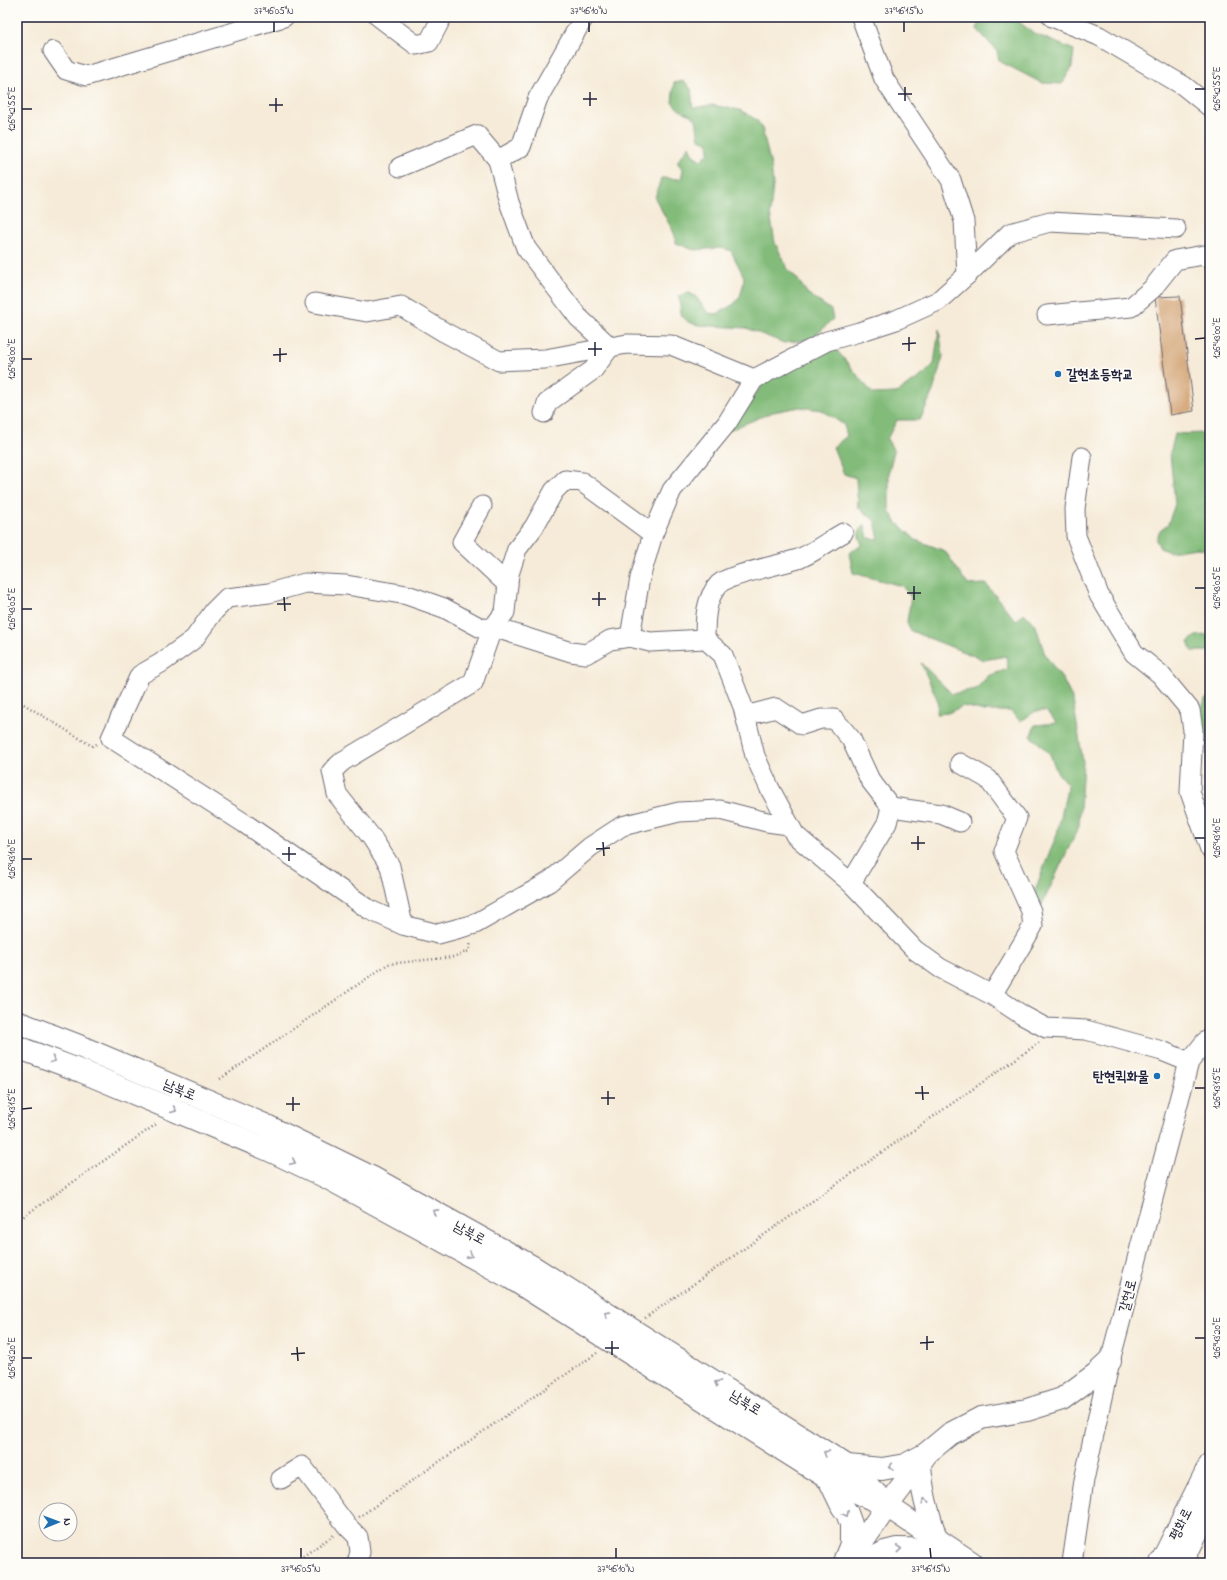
<svg xmlns="http://www.w3.org/2000/svg" width="1227" height="1580" font-family="'Indie Flower','Poor Story',sans-serif">
	<style>
		.forest { fill: #83bc7a; stroke: #526f5a }
		.building { fill: #d7ac81 }
		.lines { fill: none; stroke-linecap: round; stroke-linejoin: round }
		.minor-casing { stroke: #6c6872; stroke-width: 21 }
		.major-casing { stroke: #6c6872; stroke-width: 24 }
		.path { stroke: #6c6872; stroke-width: 2.5; stroke-dasharray: 1 3; stroke-linecap: butt }
		.minor { stroke: #fff; stroke-width: 19 }
		.major { stroke: #fff; stroke-width: 22 }
		.oneway { stroke: #9c9ca7 }
		.ticks { fill: none; stroke: #22223b; stroke-width: 1.5 }
		.poi-dot { fill: #1f6fb2; stroke: #fdfcf7; stroke-width: 1.5 }
		.labels { text-anchor: middle; stroke-width: 3.5; stroke-linejoin: round; paint-order: stroke }
		.poi-label { font-size: 14px; font-weight: bold; fill: #22223b; stroke: #fdfcf7; text-anchor: start }
		.street-label { font-size: 14px; fill: #22223b; stroke: #fdfcf7 }
		.neatline { fill: none; stroke: #22223b; stroke-width: 1.5 }
		.ticks-label { font-size: 10px; text-anchor: middle; fill: #22223b }
	</style>
	<rect width="100%" height="100%" fill="#fdfcf7"/>
	<filter id="ink" filterUnits="userSpaceOnUse"><feTurbulence type="fractalNoise" baseFrequency=".025" numOctaves="2"/><feDisplacementMap in="SourceGraphic" scale="8" xChannelSelector="R" yChannelSelector="G"/><feConvolveMatrix kernelMatrix="1 2 1 2 8 2 1 2 1" color-interpolation-filters="sRGB"/></filter>
	<filter id="wash" filterUnits="userSpaceOnUse"><feTurbulence type="fractalNoise" baseFrequency=".012" numOctaves="4" result="noise"/><feDisplacementMap in="SourceGraphic" scale="16" xChannelSelector="R" yChannelSelector="G"/><feGaussianBlur stdDeviation="0.9" result="paint"/><feColorMatrix in="noise" values="0 0 0 0 0 0 0 0 0 0 0 0 0 0 0 0 0 1.4 0 .05"/><feComposite in="paint" operator="in"/></filter>
	<g filter="url(#wash)">
		<rect width="100%" height="100%" fill="#f6ebd8"/>
		<g class="forest">
			<path d="M 988,17 L 1005,17 L 1018,21 L 1033,33 L 1074,50 L 1072,67 L 1062,84 L 1042,83 L 999,61 L 997,51 L 977,29 L 980,18 Z"/>
			<path d="M 684,81 L 691,89 L 693,108 L 711,105 L 740,110 L 757,120 L 762,128 L 771,166 L 773,185 L 770,213 L 775,243 L 789,271 L 796,277 L 807,293 L 831,310 L 833,319 L 812,339 L 784,343 L 746,328 L 698,325 L 688,322 L 681,315 L 679,296 L 688,292 L 696,297 L 708,313 L 717,314 L 734,304 L 740,297 L 743,286 L 744,277 L 731,251 L 723,248 L 694,250 L 676,243 L 674,233 L 655,198 L 661,178 L 681,179 L 683,170 L 677,162 L 689,146 L 693,155 L 701,160 L 709,153 L 708,142 L 699,139 L 696,119 C 686,111 681,113 672,103 L 674,83 Z"/>
			<path d="M 939,329 L 943,356 L 933,391 L 920,420 L 897,420 L 887,439 L 894,451 L 889,471 L 889,511 L 897,523 L 916,540 L 945,551 L 968,585 L 986,584 L 1016,621 L 1024,613 L 1036,626 L 1045,655 L 1063,680 L 1073,700 L 1083,762 L 1079,826 L 1040,909 L 1035,902 L 1035,890 L 1057,834 L 1068,785 L 1057,772 L 1050,754 L 1031,736 L 1035,725 L 1057,723 L 1046,711 L 1036,711 L 1020,721 L 1010,711 L 985,711 L 963,706 L 948,713 L 937,714 L 938,701 L 921,663 L 952,694 L 976,689 L 988,676 L 1008,669 L 1006,656 L 984,660 L 911,631 L 907,622 L 911,597 L 902,586 L 853,573 L 849,553 L 862,545 L 858,533 L 865,525 L 868,538 L 879,539 L 875,521 L 858,507 L 856,478 L 844,474 L 833,447 L 847,436 L 844,425 L 822,410 L 800,407 L 773,412 L 725,432 L 762,386 L 786,368 L 835,348 L 873,394 L 896,393 L 923,375 L 934,364 Z"/>
			<path d="M 1210,430 L 1210,551 L 1197,548 L 1169,552 L 1160,548 L 1156,540 L 1160,530 L 1168,524 L 1175,504 L 1170,454 L 1175,434 L 1207,433 Z"/>
			<path d="M 1206,635 L 1210,638 L 1210,651 L 1192,651 L 1188,642 L 1196,636 Z"/>
			<path d="M 1210,696 L 1210,738 L 1205,737 L 1200,718 L 1205,699 Z"/>
		</g>
		<g id="blocks">
			<path class="building" d="M 1180,296 L 1194,411 L 1170,415 L 1155,297 Z"/>
		</g>
	</g>
	<g filter="url(#ink)">
		<use href="#blocks" fill-opacity="0" stroke="#6c6872" stroke-width="1"/>
		<g class="lines">
			<g class="minor-casing">
				<g id="minor">
					<path d="M 379,17 L 416,45 L 429,42 L 442,17"/>
					<path d="M 861,17 L 884,79 L 951,180 L 964,221 L 967,275"/>
					<path d="M 1052,17 L 1099,36 L 1184,86 L 1210,107"/>
					<path d="M 53,51 L 66,70 L 86,76 L 284,17"/>
					<path d="M 498,160 L 509,202 L 526,248 L 578,317 L 610,347 L 593,370 L 547,403 L 544,413"/>
					<path d="M 400,167 L 477,135 L 498,160 L 521,147 L 538,98 L 584,17"/>
					<path d="M 315,303 L 367,312 L 401,306 L 444,332 L 499,361 L 545,359 L 627,344 L 671,345 L 754,379 L 827,341 L 859,332 L 896,320 L 938,301 L 967,275 L 1010,233 L 1050,222 L 1176,229"/>
					<path d="M 1047,315 L 1131,307 L 1152,289 L 1175,260 L 1204,255 L 1210,258"/>
					<path d="M 1082,457 L 1075,509 L 1076,536 L 1099,595 L 1134,653 L 1160,674 L 1190,710 L 1193,730 L 1190,792 L 1210,849"/>
					<path d="M 482,506 L 462,542 L 508,585"/>
					<path d="M 630,637 L 640,578 L 653,534 L 672,490 L 727,423 L 754,379"/>
					<path d="M 705,639 C 705,620 705,599 719,584 C 728,575 783,564 798,559 C 812,554 830,540 843,533"/>
					<path d="M 745,716 L 776,708 L 802,725 L 821,719 L 834,719 L 851,739 L 870,780 L 891,807 L 887,823 L 851,883"/>
					<path d="M 960,763 L 988,779 L 1017,818 L 1004,851 L 1031,911 L 1033,926 L 992,995"/>
					<path d="M 891,807 L 941,814 L 960,822"/>
					<path d="M 789,825 L 767,822 L 720,810 L 679,812 L 622,826 L 590,847 L 549,882 L 475,924 L 438,934 L 403,925 L 370,910 L 244,823 L 111,738 L 140,675 L 161,663 L 194,639 L 214,611 L 227,598 L 269,593 L 305,583 L 346,585 L 407,595 L 444,608 L 481,628 L 499,629 L 571,652 L 586,654 L 610,640 L 630,637 L 650,642 L 705,639 L 723,655 L 743,707 L 755,756 L 770,789 L 795,835 L 851,883 L 915,950 L 940,968 L 992,995 L 1022,1015 L 1046,1028 L 1086,1030 L 1162,1051 L 1189,1062"/>
					<path d="M 403,925 L 390,866 L 372,838 L 337,794 L 332,771 L 343,761 L 473,683 L 492,629 L 505,612 L 509,574 L 517,549 L 534,527 L 554,491 L 565,480 L 582,482 L 653,534"/>
					<path d="M 281,1479 L 302,1466 L 347,1526 L 358,1537 L 360,1552 L 357,1563"/>
					<path d="M 1072,1563 L 1084,1480 L 1110,1361 L 1189,1062 L 1205,1042 L 1210,1039"/>
				</g>
			</g>
			<g class="major-casing">
				<g id="major">
					<path d="M 17,1022 L 79,1046 L 265,1125 L 373,1178 L 533,1267 L 847,1466 L 877,1495"/>
					<path d="M 17,1047 L 81,1071 L 269,1150 L 328,1178 L 511,1278 L 829,1479 L 887,1506 L 972,1563"/>
					<path d="M 920,1463 C 921,1489 928,1513 936,1538"/>
					<path d="M 847,1466 L 882,1469 L 905,1465 L 924,1455"/>
					<path d="M 829,1479 L 842,1506 L 847,1513 L 851,1524 L 851,1544 L 845,1559"/>
					<path d="M 848,1563 L 887,1506 L 927,1453 L 950,1434 L 981,1418 L 1027,1410 L 1062,1399 L 1096,1374 L 1110,1361"/>
					<path d="M 863,1563 L 885,1552 L 897,1549 L 952,1550"/>
					<path d="M 1161,1563 L 1210,1464"/>
					<path d="M 1182,1563 L 1210,1505"/>
				</g>
			</g>
			<g class="path">
				<path d="M 17,700 L 92,746 L 97,744"/>
				<path d="M 220,1079 L 388,964 L 453,957 L 469,951 L 471,942"/>
				<path d="M 17,1221 L 158,1123"/>
				<path d="M 645,1318 L 1040,1042"/>
				<path d="M 359,1517 L 597,1353"/>
				<path d="M 293,1563 L 334,1535"/>
			</g>
			<use href="#minor" class="minor"/>
			<use href="#major" class="major"/>
		</g>
		<defs><path id="oneway-chevron" d="M-2-3.5L2.5 0L-2 3.5" fill="none" stroke-width="1.6" stroke-linecap="round" stroke-linejoin="round"/></defs>
		<g class="oneway">
			<use href="#oneway-chevron" transform="translate(53 1060) rotate(21)"/>
			<use href="#oneway-chevron" transform="translate(174 1110) rotate(23)"/>
			<use href="#oneway-chevron" transform="translate(293 1162) rotate(25)"/>
			<use href="#oneway-chevron" transform="translate(435 1212) rotate(-151)"/>
			<use href="#oneway-chevron" transform="translate(470 1255) rotate(29)"/>
			<use href="#oneway-chevron" transform="translate(607 1314) rotate(-148)"/>
			<use href="#oneway-chevron" transform="translate(717 1383) rotate(-148)"/>
			<use href="#oneway-chevron" transform="translate(826 1453) rotate(-148)"/>
			<use href="#oneway-chevron" transform="translate(891 1467) rotate(169)"/>
			<use href="#oneway-chevron" transform="translate(925 1501) rotate(-104)"/>
			<use href="#oneway-chevron" transform="translate(846 1514) rotate(62)"/>
			<use href="#oneway-chevron" transform="translate(899 1549) rotate(-5)"/>
		</g>
	</g>
	<path class="ticks" d="M 274,22 L 274,32M 589,22 L 589,32M 904,22 L 904,32M 905,87 L 905,101M 1195,89 L 1205,89M 590,92 L 590,106M 898,94 L 912,94M 276,98 L 276,112M 583,99 L 597,99M 269,105 L 283,105M 22,109 L 32,109M 909,337 L 909,351M 1195,339 L 1205,338M 595,342 L 595,356M 902,344 L 916,343M 280,348 L 280,362M 588,349 L 602,349M 273,355 L 287,354M 22,359 L 32,359M 914,586 L 914,600M 1195,588 L 1205,588M 599,592 L 599,606M 907,593 L 921,593M 284,597 L 285,611M 592,599 L 606,599M 277,604 L 291,604M 22,609 L 32,609M 918,836 L 918,850M 1195,838 L 1205,838M 603,842 L 604,856M 911,843 L 925,843M 289,847 L 289,861M 596,849 L 610,848M 282,854 L 296,854M 22,859 L 32,859M 922,1086 L 923,1100M 1195,1088 L 1205,1088M 608,1091 L 608,1105M 915,1093 L 929,1093M 293,1097 L 293,1111M 601,1098 L 615,1098M 286,1104 L 300,1104M 22,1109 L 32,1108M 927,1336 L 927,1350M 1195,1338 L 1205,1338M 612,1341 L 612,1355M 920,1343 L 934,1342M 297,1347 L 298,1361M 605,1348 L 619,1348M 291,1354 L 305,1353M 22,1358 L 32,1358M 301,1548 L 301,1558M 616,1548 L 616,1558M 930,1548 L 931,1558"/>
	<g class="poi-dot">
		<circle cx="1058" cy="374" r="4"/>
		<circle cx="1157" cy="1076" r="4"/>
	</g>
	<g class="labels">
		<g class="poi-label">
			<text x="1066" y="379">갈현초등학교</text>
			<text x="1149" y="1081" text-anchor="end">탄현퀵화물</text>
		</g>
		<g class="street-label">
			<text transform="translate(180 1089) rotate(23)" y="5">남북로</text>
			<text transform="translate(470 1232) rotate(29)" y="5">남북로</text>
			<text transform="translate(1127 1296) rotate(-75)" y="5">갈현로</text>
			<text transform="translate(746 1402) rotate(32)" y="5">남북로</text>
			<text transform="translate(1180 1524) rotate(-64)" y="5">평화로</text>
		</g>
	</g>
	<rect width="1227" height="1580" fill="none" stroke="#fdfcf7" stroke-width="44"/>
	<g transform="translate(58 1522) rotate(89)"><circle r="19" fill="#fdfcf7" stroke="#a5a5ac"/>
	<path d="M0-3L7 15L0 10L-7 15Z" fill="#1f6fb2"/>
	<text y="-6" font-size="11" font-weight="bold" text-anchor="middle" fill="#22223b">N</text>
	</g>
	<rect x="22" y="22" width="1183" height="1536" class="neatline"/>
	<g class="ticks-label">
		<text x="274" y="14">37°46'05"N</text>
		<text x="589" y="14">37°46'10"N</text>
		<text x="904" y="14">37°46'15"N</text>
		<text transform="translate(1216 89) rotate(-90)" y="4">126°42'55"E</text>
		<text transform="translate(11 109) rotate(-90)" y="4">126°42'55"E</text>
		<text transform="translate(1216 338) rotate(-90)" y="4">126°43'00"E</text>
		<text transform="translate(11 359) rotate(-90)" y="4">126°43'00"E</text>
		<text transform="translate(1216 588) rotate(-90)" y="4">126°43'05"E</text>
		<text transform="translate(11 609) rotate(-90)" y="4">126°43'05"E</text>
		<text transform="translate(1216 838) rotate(-90)" y="4">126°43'10"E</text>
		<text transform="translate(11 859) rotate(-90)" y="4">126°43'10"E</text>
		<text transform="translate(1216 1088) rotate(-90)" y="4">126°43'15"E</text>
		<text transform="translate(11 1109) rotate(-90)" y="4">126°43'15"E</text>
		<text transform="translate(1216 1338) rotate(-90)" y="4">126°43'20"E</text>
		<text transform="translate(11 1358) rotate(-90)" y="4">126°43'20"E</text>
		<text x="301" y="1572">37°46'05"N</text>
		<text x="616" y="1572">37°46'10"N</text>
		<text x="931" y="1572">37°46'15"N</text>
	</g>
</svg>
